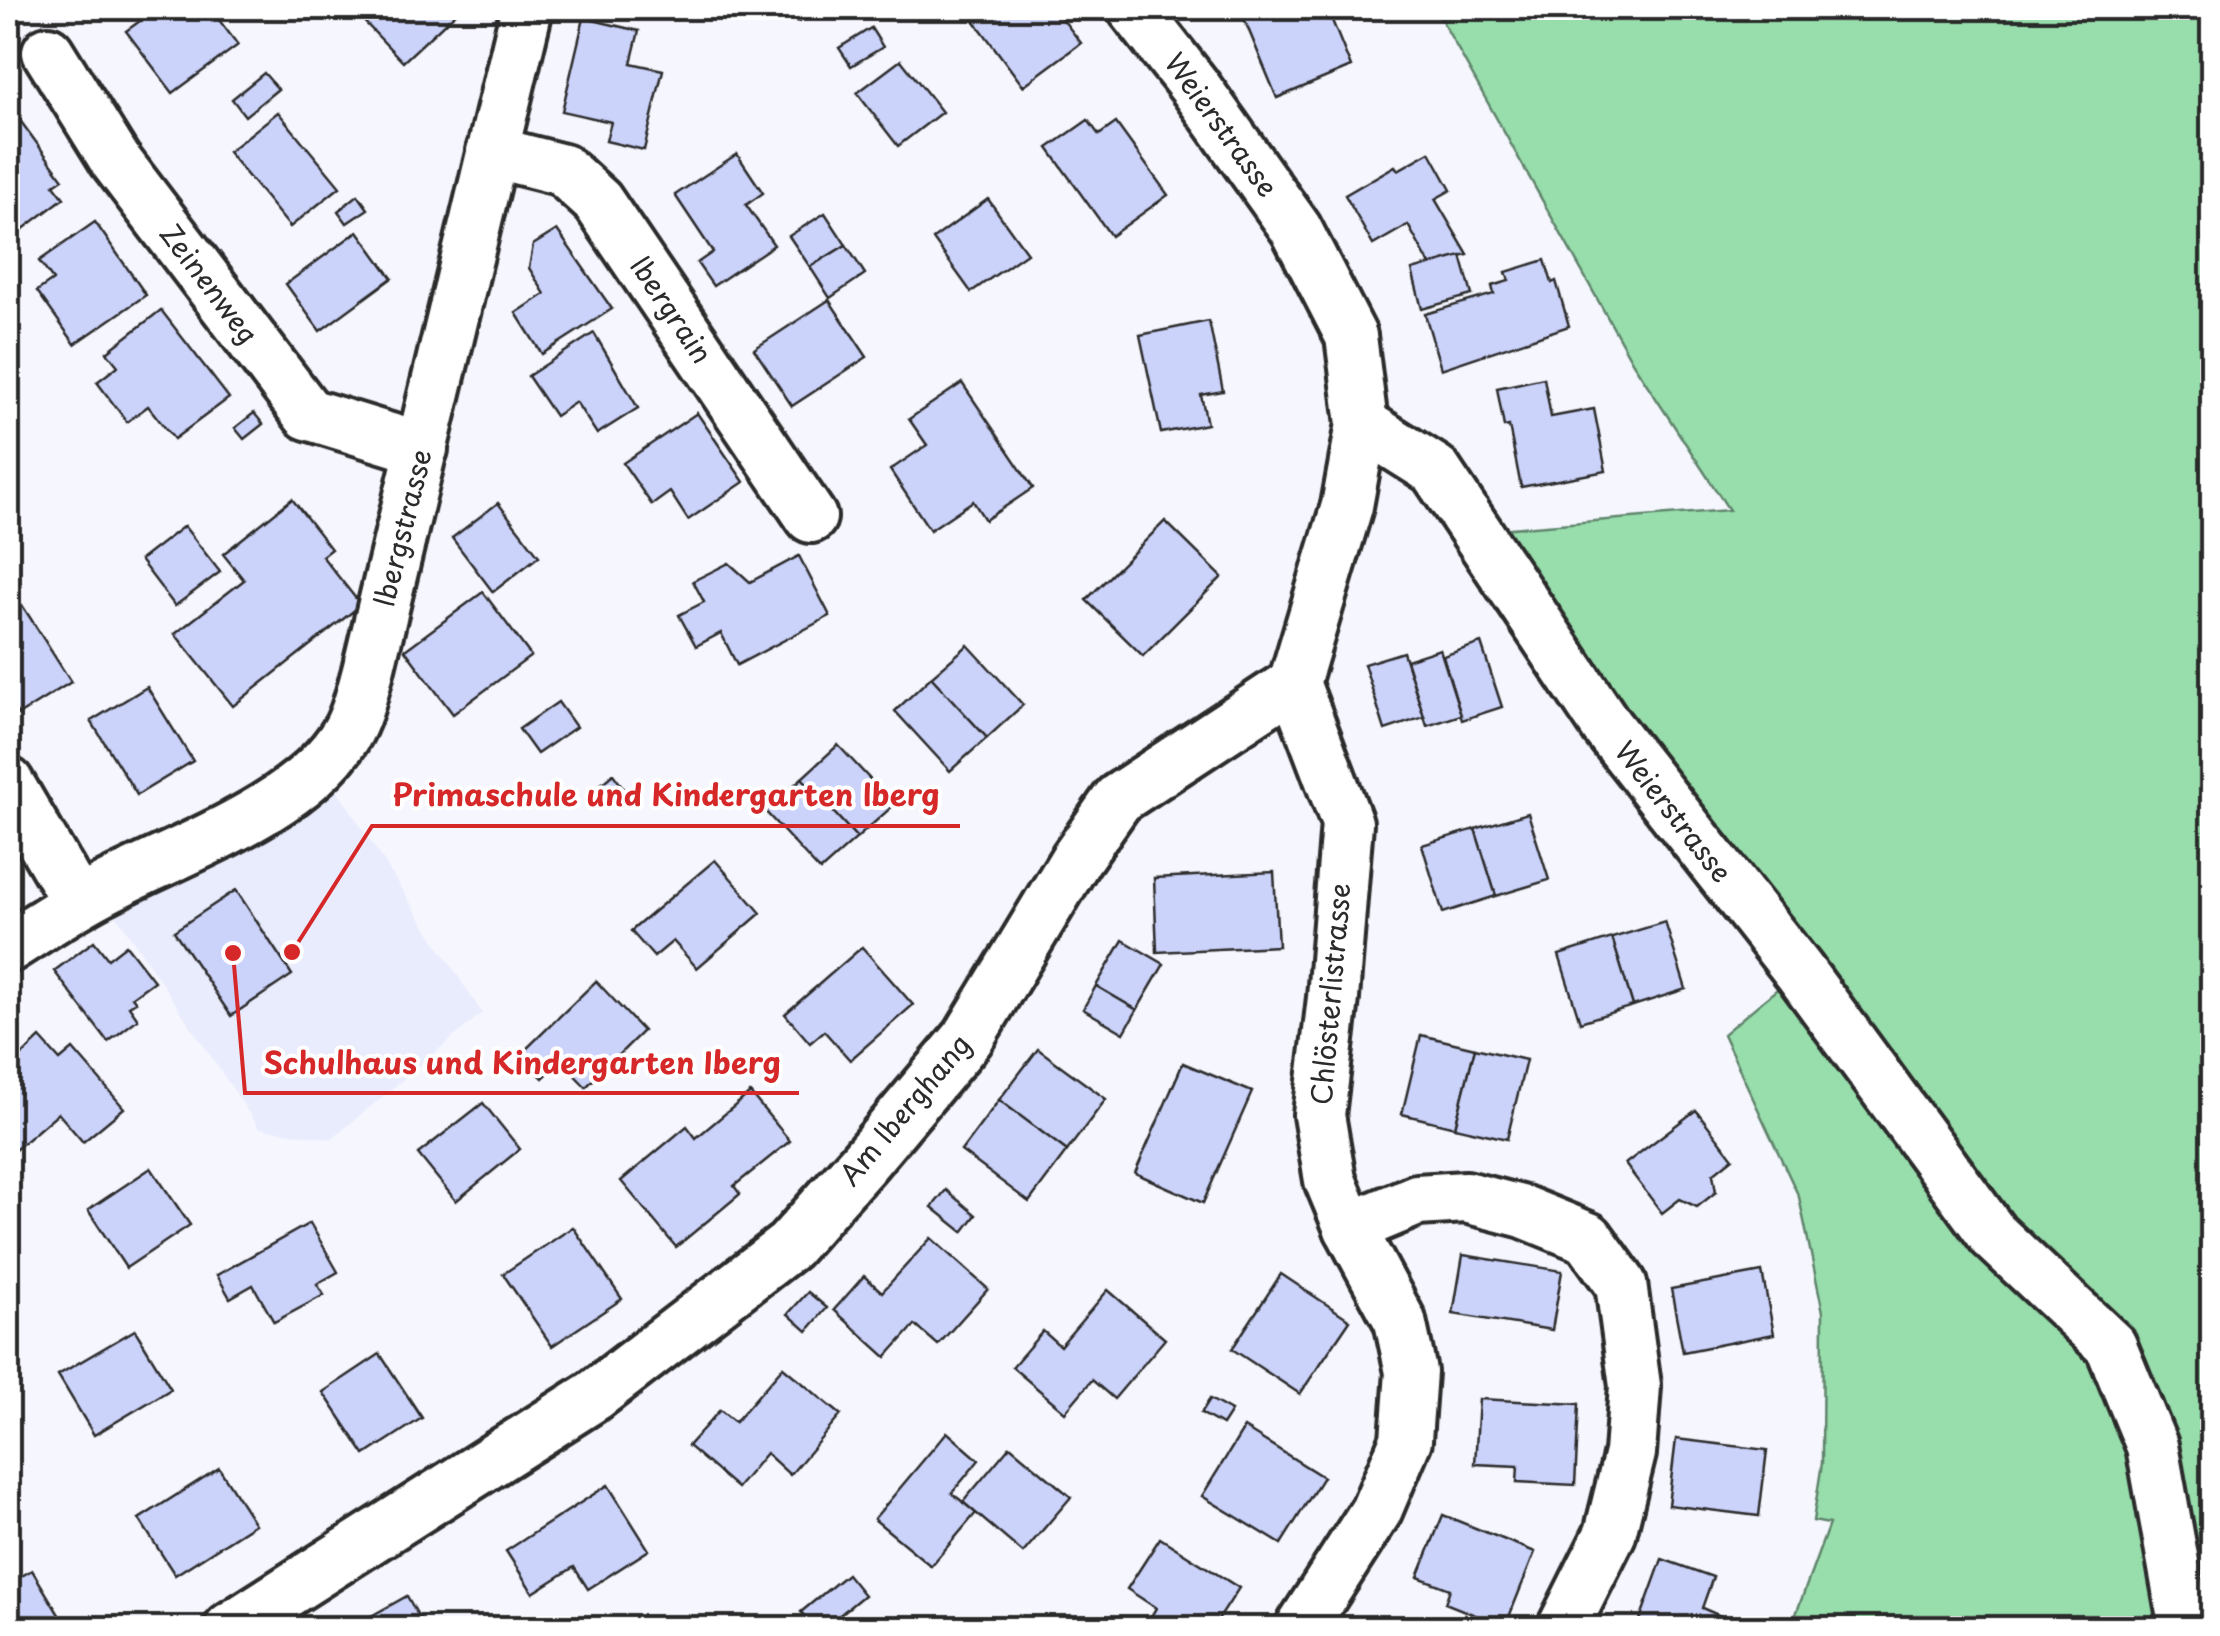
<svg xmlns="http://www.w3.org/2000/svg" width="2220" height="1636" font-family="'Playpen Sans',sans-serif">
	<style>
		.built { fill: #e9ecfd }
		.green { fill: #97deac; stroke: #61846c; stroke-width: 2.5 }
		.building { fill: #ccd3fb; stroke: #2b2b2b; stroke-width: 2.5 }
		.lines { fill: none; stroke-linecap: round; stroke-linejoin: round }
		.minor-casing { stroke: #2b2b2b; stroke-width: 58 }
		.minor { stroke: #fff; stroke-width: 50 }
		.labels { text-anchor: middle; stroke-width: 8; stroke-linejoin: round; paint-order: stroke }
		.street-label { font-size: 28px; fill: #2b2b2b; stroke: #fff }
		.leader { fill: none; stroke: #d62828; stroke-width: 4 }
		.callout-dot { fill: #d62828; stroke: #fff; stroke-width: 4 }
		.callout-label { font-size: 30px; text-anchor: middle; font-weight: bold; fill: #d62828; stroke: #fff; stroke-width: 8; stroke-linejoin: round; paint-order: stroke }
	</style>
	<rect width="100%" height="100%" fill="#f5f6fe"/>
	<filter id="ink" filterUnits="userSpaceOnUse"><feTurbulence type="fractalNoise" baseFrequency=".01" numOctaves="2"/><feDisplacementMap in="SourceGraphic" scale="20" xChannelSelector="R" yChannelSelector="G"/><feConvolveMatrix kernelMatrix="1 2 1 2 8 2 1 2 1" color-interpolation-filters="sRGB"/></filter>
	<g filter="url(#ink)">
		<path class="built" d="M 321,765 L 482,1013 L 332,1139 L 259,1128 L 100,891 Z"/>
		<path class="green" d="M 1435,8 L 2212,8 L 2212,1628 L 1791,1628 L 1829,1524 L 1813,1521 L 1822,1463 L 1823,1312 L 1799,1197 L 1723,1034 L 1799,971 L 1475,531 L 1729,510 L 1633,363 Z"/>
		<g class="building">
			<path d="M 158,8 L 210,8 L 238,45 L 173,93 L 126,31 Z"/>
			<path d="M 364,8 L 461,8 L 403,62 L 357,14 Z"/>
			<path d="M 745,8 L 804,8 L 800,22 Z"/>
			<path d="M 990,8 L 1054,8 L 1081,43 L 1023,86 L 974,20 Z"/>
			<path d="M 1244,8 L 1327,8 L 1351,67 L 1277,98 L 1240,9 Z"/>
			<path d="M 584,18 L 639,31 L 631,63 L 663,70 L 644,150 L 606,141 L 611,122 L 562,111 Z"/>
			<path d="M 871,28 L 883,47 L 851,66 L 839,48 Z"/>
			<path d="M 901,60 L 942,112 L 898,146 L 857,93 Z"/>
			<path d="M 264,73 L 278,89 L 245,116 L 232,99 Z"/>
			<path d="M 8,104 L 63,179 L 54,185 L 64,198 L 18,233 L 8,220 Z"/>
			<path d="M 278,112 L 340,187 L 290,227 L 228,152 Z"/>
			<path d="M 1088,120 L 1099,135 L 1116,123 L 1168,195 L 1111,236 L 1048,148 Z"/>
			<path d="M 1430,152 L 1451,190 L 1435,199 L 1468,255 L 1430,265 L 1408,225 L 1373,245 L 1345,195 L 1395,166 L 1398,170 Z"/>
			<path d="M 737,154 L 763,193 L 746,205 L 774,245 L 713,286 L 697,263 L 713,252 L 675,195 Z"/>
			<path d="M 358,195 L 368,209 L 347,223 L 338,211 Z"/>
			<path d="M 988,199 L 1027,253 L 971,292 L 933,239 Z"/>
			<path d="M 825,213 L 846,245 L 810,267 L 789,236 Z"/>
			<path d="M 95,222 L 146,295 L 75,344 L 37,291 L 53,280 L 39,261 Z"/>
			<path d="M 557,230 L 612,309 L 542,354 L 516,313 L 545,294 L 529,268 L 533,245 Z"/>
			<path d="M 358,231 L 392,278 L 320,331 L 286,284 Z"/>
			<path d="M 846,245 L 865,274 L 830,298 L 810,267 Z"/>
			<path d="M 1461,256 L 1472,295 L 1422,309 L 1412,270 Z"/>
			<path d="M 1545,260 L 1552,283 L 1556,281 L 1569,326 L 1441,369 L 1425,314 L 1494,294 L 1492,286 L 1509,281 L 1506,272 Z"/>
			<path d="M 829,300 L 867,357 L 792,406 L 754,349 Z"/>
			<path d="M 161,310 L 229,398 L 174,439 L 148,406 L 127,422 L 97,382 L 118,366 L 107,352 Z"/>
			<path d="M 1209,321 L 1223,391 L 1201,395 L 1207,424 L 1161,433 L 1140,335 Z"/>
			<path d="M 594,333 L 638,408 L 597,434 L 576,402 L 555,416 L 528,376 Z"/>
			<path d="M 1544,378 L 1551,417 L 1594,409 L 1606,471 L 1521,487 L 1509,426 L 1504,427 L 1497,388 Z"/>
			<path d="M 962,383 L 1033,488 L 985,520 L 973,501 L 930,530 L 890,470 L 927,445 L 909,419 Z"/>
			<path d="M 254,413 L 263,424 L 244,439 L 235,428 Z"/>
			<path d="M 697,413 L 744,482 L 688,520 L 670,492 L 652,505 L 623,463 Z"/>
			<path d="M 292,499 L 331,549 L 322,556 L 361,605 L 233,706 L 175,634 L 244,580 L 223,554 Z"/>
			<path d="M 498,503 L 539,556 L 493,592 L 452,538 Z"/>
			<path d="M 1165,521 L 1222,577 L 1143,656 L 1086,600 Z"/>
			<path d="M 184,526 L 220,572 L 175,606 L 140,560 Z"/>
			<path d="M 799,556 L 830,616 L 737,665 L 721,633 L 696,646 L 679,615 L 704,602 L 693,581 L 729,563 L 750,582 Z"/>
			<path d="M 483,592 L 531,656 L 453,714 L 405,650 Z"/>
			<path d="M 22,605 L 71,682 L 18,715 L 8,698 L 8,614 Z"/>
			<path d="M 1481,643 L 1502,707 L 1462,720 L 1443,656 Z"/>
			<path d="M 968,645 L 1023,705 L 987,738 L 931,677 Z"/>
			<path d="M 1440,649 L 1461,715 L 1427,726 L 1406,660 Z"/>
			<path d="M 1403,652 L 1424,717 L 1385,730 L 1364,664 Z"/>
			<path d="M 931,677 L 987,738 L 950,771 L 895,711 Z"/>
			<path d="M 147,687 L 193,761 L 137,795 L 91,721 Z"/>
			<path d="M 558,702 L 576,727 L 537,754 L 519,729 Z"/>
			<path d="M 838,745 L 894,805 L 857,838 L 802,778 Z"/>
			<path d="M 613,774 L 625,790 L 605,806 L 593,791 Z"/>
			<path d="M 802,778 L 857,838 L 820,871 L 765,811 Z"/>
			<path d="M 1528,813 L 1549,880 L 1496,896 L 1475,829 Z"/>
			<path d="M 1475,829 L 1496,896 L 1443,913 L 1422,845 Z"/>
			<path d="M 715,860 L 761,913 L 697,968 L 673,941 L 654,957 L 631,931 Z"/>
			<path d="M 1274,872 L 1278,946 L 1157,952 L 1154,878 Z"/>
			<path d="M 236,890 L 292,975 L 231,1016 L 174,931 Z"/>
			<path d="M 1665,922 L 1686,989 L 1633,1006 L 1612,938 Z"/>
			<path d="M 1612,938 L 1633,1006 L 1580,1022 L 1559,955 Z"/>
			<path d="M 1123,940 L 1164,964 L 1137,1010 L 1096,986 Z"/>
			<path d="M 94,941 L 108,959 L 126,945 L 154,981 L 132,997 L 136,1002 L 129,1006 L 138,1019 L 108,1042 L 54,971 Z"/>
			<path d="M 862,947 L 913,1005 L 850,1060 L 824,1031 L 810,1043 L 785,1014 Z"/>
			<path d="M 596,981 L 643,1031 L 586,1087 L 561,1061 L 543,1078 L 520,1055 Z"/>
			<path d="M 1096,986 L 1137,1010 L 1124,1033 L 1083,1009 Z"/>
			<path d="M 1421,1035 L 1475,1048 L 1455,1127 L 1402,1114 Z"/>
			<path d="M 40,1038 L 60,1060 L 73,1049 L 124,1108 L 83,1142 L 58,1113 L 8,1156 L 8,1051 L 16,1061 Z"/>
			<path d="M 1475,1048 L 1526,1060 L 1507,1139 L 1455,1127 Z"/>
			<path d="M 1038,1049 L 1106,1099 L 1067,1151 L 999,1100 Z"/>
			<path d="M 1183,1063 L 1252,1092 L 1203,1203 L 1135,1173 Z"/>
			<path d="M 750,1093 L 790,1141 L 734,1186 L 740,1194 L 676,1247 L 621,1181 L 687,1126 L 696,1138 Z"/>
			<path d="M 999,1100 L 1067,1151 L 1029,1202 L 961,1151 Z"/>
			<path d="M 483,1103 L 520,1149 L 456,1201 L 418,1154 Z"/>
			<path d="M 1696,1110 L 1733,1158 L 1713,1174 L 1716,1192 L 1697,1207 L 1680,1199 L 1662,1213 L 1625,1164 Z"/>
			<path d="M 151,1168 L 190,1225 L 126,1268 L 88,1210 Z"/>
			<path d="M 946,1190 L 976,1215 L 963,1232 L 932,1207 Z"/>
			<path d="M 310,1223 L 338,1272 L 317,1284 L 324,1295 L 274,1322 L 253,1285 L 230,1298 L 217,1275 Z"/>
			<path d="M 573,1227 L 622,1299 L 552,1346 L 503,1274 Z"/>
			<path d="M 931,1238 L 988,1289 L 938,1345 L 915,1325 L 886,1357 L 834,1310 L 864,1276 L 882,1292 Z"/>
			<path d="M 1463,1255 L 1562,1271 L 1552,1330 L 1453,1314 Z"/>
			<path d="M 1762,1272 L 1774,1334 L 1683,1352 L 1671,1289 Z"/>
			<path d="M 1281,1274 L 1350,1320 L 1300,1394 L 1232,1349 Z"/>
			<path d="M 1108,1290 L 1165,1339 L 1114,1399 L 1092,1380 L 1065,1412 L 1012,1367 L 1043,1331 L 1060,1346 Z"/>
			<path d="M 808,1292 L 827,1308 L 807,1331 L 788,1314 Z"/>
			<path d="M 135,1330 L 171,1389 L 94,1435 L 58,1375 Z"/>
			<path d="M 380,1354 L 422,1418 L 365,1455 L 323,1392 Z"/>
			<path d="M 783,1367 L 841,1415 L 790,1475 L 766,1453 L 737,1488 L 688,1446 L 720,1410 L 735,1422 Z"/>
			<path d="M 1210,1399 L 1231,1411 L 1222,1425 L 1201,1413 Z"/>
			<path d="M 1479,1399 L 1579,1404 L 1575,1485 L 1517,1482 L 1518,1466 L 1475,1464 Z"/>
			<path d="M 1244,1428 L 1323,1477 L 1281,1544 L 1202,1496 Z"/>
			<path d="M 947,1432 L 979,1460 L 952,1493 L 976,1513 L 931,1566 L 874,1519 Z"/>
			<path d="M 1676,1439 L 1767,1450 L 1759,1516 L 1668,1505 Z"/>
			<path d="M 1010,1446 L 1071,1497 L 1023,1553 L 963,1502 Z"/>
			<path d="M 219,1468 L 255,1524 L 175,1575 L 139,1519 Z"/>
			<path d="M 608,1485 L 649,1550 L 588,1589 L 574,1567 L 533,1593 L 506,1551 Z"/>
			<path d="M 1443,1515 L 1535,1552 L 1505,1627 L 1445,1603 L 1450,1589 L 1418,1577 Z"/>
			<path d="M 1160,1538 L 1239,1588 L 1213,1628 L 1145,1627 L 1156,1608 L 1127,1589 Z"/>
			<path d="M 1662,1559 L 1713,1577 L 1702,1608 L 1725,1618 L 1721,1628 L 1637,1628 Z"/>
			<path d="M 32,1570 L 67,1628 L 8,1628 L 8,1584 Z"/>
			<path d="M 847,1574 L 864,1595 L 824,1628 L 815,1628 L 801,1612 Z"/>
			<path d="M 407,1596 L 425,1628 L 350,1628 Z"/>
		</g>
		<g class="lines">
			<g class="minor-casing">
				<g id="minor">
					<path d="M 48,52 L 115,160 L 308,414 L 422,449"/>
					<path d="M 492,152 L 563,170 L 598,202 L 811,517"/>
					<path d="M 1362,424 L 1435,470 L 1607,727 L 1799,971 L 1993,1235 L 2111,1346 L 2152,1446 L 2185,1628"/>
					<path d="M 1294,683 L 1347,823 L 1333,998 L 1319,1115 L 1330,1180 L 1350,1228 L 1400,1321 L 1411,1372 L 1406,1440 L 1376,1511 L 1301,1628"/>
					<path d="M 8,783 L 78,903"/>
					<path d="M 8,947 C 38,928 68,908 100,891 C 175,851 298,811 345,736 C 357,717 362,693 368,671 L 527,8"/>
					<path d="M 1350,1228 L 1417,1200 L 1466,1197 L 1524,1212 L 1588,1238 L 1621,1284 L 1635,1386 L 1630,1453 L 1610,1534 L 1563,1628"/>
					<path d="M 230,1628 L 595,1395 L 789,1246 L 862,1164 L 968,1038 L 1076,859 L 1118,799 L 1294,683 L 1347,506 L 1362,424 L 1351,336 L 1296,229 L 1195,87 L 1133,8"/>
				</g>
			</g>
			<use href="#minor" class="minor"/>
		</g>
	</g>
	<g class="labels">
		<g class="street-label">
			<text transform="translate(1221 125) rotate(54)" y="10">Weierstrasse</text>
			<text transform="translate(209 284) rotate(53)" y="10">Zeinenweg</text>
			<text transform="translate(671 310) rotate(56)" y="10">Ibergrain</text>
			<text transform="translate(403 528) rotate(-76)" y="10">Ibergstrasse</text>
			<text transform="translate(1673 812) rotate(52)" y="10">Weierstrasse</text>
			<text transform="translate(1331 994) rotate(-85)" y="10">Chlösterlistrasse</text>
			<text transform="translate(905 1110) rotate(-50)" y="10">Am Iberghang</text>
		</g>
	</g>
	<path class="leader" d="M292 952L372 826H960M233 953L245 1093H799"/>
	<g class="callout-dot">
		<circle cx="292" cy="952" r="10"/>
		<circle cx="233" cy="953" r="10"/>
	</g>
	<g class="callout-label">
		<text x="666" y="806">Primaschule und Kindergarten Iberg</text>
		<text x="522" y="1074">Schulhaus und Kindergarten Iberg</text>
	</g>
	<rect width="2220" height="1636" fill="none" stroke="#fff" stroke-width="40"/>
	<rect x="20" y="20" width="2180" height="1596" fill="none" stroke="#2b2b2b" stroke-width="4" filter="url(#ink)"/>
</svg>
